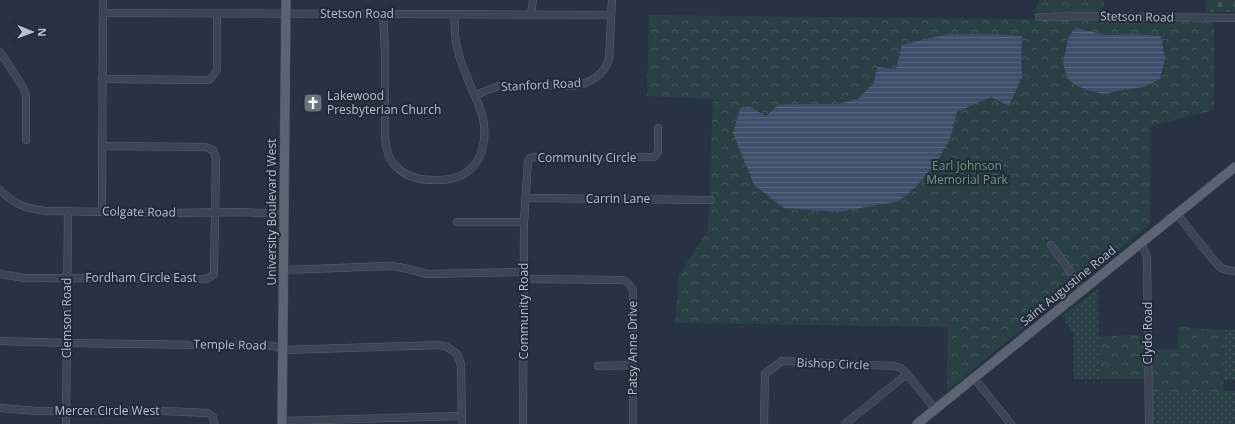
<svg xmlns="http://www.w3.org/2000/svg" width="1235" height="424" font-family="'Open Sans',sans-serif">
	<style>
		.grass { fill: url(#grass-dots) }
		.forest { fill: url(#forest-crowns) }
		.cemetery { fill: url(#cemetery-stones) }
		.water { fill: url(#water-rules) }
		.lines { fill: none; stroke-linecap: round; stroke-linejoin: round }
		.minor-casing { stroke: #5a6370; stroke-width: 8 }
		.major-casing { stroke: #454e5c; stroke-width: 10 }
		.minor { stroke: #3c4553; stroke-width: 7 }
		.major { stroke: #5a6472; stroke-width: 9 }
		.labels { text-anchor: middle; stroke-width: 4; stroke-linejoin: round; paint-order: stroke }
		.street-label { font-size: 12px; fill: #b9c0cc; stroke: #202a38 }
		.poi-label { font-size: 12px; fill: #b9c0cc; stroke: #202a38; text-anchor: start }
		.park-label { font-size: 12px; fill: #709d7c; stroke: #202a38 }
	</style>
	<defs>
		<pattern id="grass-dots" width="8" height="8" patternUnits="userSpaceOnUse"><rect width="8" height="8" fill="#294044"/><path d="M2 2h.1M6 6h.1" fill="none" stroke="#465a5e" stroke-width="1.8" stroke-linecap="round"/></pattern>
		<pattern id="forest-crowns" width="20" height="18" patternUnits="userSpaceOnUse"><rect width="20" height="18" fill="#294044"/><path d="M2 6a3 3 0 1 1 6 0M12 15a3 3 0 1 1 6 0" fill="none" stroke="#465a5e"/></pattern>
		<pattern id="cemetery-stones" width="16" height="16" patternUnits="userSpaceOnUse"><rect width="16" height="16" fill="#294044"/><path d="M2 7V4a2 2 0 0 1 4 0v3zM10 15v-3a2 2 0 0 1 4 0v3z" fill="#465a5e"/></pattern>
		<pattern id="water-rules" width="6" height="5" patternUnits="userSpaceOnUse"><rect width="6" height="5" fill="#3e506b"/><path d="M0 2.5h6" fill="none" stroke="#58677f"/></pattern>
	</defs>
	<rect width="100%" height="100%" fill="#273343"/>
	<g class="grass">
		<path d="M 1098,289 L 1099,379 L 1074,379 L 1074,335 L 1062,316 Z"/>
		<path d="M 1224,330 L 1235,330 L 1235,380 L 1223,380 Z"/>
		<path d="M 1235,391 L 1235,424 L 1151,424 L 1150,393 Z"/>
	</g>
	<g class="forest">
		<path d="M 1039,0 L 1104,0 L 1103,13 L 1034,12 Z"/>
		<path d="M 649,15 L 1214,21 L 1214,110 L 1151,126 L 1150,224 L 947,391 L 948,327 L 675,323 L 679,275 L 708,230 L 713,99 L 647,96 Z"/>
		<path d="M 1178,327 L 1224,330 L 1223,392 L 1150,393 L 1151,350 L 1178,349 Z"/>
		<path d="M 1146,335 L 1145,379 L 1099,379 L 1099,336 Z"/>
	</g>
	<rect class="cemetery" x="1206" y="0" width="29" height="12"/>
	<g class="water">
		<path d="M 1076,28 L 1106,35 L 1132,34 L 1161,36 L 1165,59 L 1160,79 L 1144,87 L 1123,90 L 1103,94 L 1086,90 L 1074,84 L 1067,78 L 1063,62 L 1069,36 Z"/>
		<path d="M 948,34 L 994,34 L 1022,36 L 1021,55 L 1022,77 L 1009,106 L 991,97 L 957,112 L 950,139 L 936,163 L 917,186 L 899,201 L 839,212 L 784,208 L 754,185 L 733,133 L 740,108 L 750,107 L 766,116 L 778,105 L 799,104 L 837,104 L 858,99 L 874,83 L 877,67 L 896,69 L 902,45 Z"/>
	</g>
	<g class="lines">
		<g class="minor-casing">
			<g id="minor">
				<path d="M 103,13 L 611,15"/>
				<path d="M 383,14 L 385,53 L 385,137 C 386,146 387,155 393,163 C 403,176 417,180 433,180 C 457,181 477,173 483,146 C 489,119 476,101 467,77 C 458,57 453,36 455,15"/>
				<path d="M 531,15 L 533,0"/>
				<path d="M 1039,17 L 1090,16 L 1235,18"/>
				<path d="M 0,52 L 23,87 L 26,95 L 26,140"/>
				<path d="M 102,79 L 208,80 C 213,77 215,74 217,69 L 217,14"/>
				<path d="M 475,95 L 499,86 L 572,86 C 589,84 602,77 609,60 L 612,0"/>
				<path d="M 0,190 C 15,205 27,209 47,211 L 167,213 L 240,212 L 284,214"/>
				<path d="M 526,198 L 711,200"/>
				<path d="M 102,212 L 103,0"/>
				<path d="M 1177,214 L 1211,257 L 1221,268 L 1226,270 L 1235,271"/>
				<path d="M 457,222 L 524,222"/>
				<path d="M 1141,243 L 1147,257 L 1149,424"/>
				<path d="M 1051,245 L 1083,289"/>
				<path d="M 284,270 L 389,266 C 403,266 415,272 428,274 L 524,272"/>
				<path d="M 0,274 L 25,278 L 207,279 L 210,277 L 214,274 L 216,158 L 213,150 L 205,147 L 102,146"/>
				<path d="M 524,279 L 623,280 C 628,282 631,285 633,291 L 633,424"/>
				<path d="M 0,341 L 68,343 L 273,346 L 283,350 L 440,345 L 447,347 L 457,354 L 461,365 L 462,424"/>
				<path d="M 598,366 L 633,365"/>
				<path d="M 974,378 L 1011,424"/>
				<path d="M 0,408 L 37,411 L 164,411 L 208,413 L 213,417 L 214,424"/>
				<path d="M 282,421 L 462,416"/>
				<path d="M 66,424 L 68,211"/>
				<path d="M 523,424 L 524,222 L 528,161 L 530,158 L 535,157 L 654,157 L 658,152 L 658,128"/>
				<path d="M 764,424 L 765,374 L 782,361 L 894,366 L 901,368 L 907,374 L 935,409"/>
				<path d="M 845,424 L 907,374"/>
			</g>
		</g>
		<g class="major-casing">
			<g id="major">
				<path d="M 282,424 L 286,0"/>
				<path d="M 917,424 L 1235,167"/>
			</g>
		</g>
		<use href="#minor" class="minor"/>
		<use href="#major" class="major"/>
	</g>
	<defs>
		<g id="church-square" transform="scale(1)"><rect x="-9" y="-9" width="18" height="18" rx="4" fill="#6b7280" stroke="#202a38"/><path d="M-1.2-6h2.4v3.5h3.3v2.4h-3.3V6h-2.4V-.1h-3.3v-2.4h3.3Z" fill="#fff"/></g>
	</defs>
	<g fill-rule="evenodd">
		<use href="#church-square" x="313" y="103"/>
	</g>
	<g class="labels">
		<g class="street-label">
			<text x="357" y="18">Stetson Road</text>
			<text transform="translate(1137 17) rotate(1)" y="4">Stetson Road</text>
			<text transform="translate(541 85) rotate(-3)" y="4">Stanford Road</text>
			<text x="587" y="162">Community Circle</text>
			<text x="618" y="203">Carrin Lane</text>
			<text transform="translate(139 212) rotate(1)" y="4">Colgate Road</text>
			<text transform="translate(272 212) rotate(-90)" y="4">University Boulevard West</text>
			<text x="141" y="282">Fordham Circle East</text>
			<text transform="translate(1068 286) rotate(-39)" y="4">Saint Augustine Road</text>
			<text transform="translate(524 311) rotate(-90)" y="4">Community Road</text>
			<text transform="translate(67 318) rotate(-90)" y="4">Clemson Road</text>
			<text transform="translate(1148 333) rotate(-90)" y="4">Clydo Road</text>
			<text transform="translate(230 345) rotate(1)" y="4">Temple Road</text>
			<text transform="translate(633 348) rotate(-90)" y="4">Patsy Anne Drive</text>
			<text transform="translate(833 364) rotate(2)" y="4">Bishop Circle</text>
			<text x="107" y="415">Mercer Circle West</text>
		</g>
		<g class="poi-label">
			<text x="327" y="100">Lakewood<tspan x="327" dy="14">Presbyterian Church</tspan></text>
		</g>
		<g class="park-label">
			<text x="967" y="170">Earl Johnson<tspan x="967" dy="14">Memorial Park</tspan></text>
		</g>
	</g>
	<g transform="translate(32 32) rotate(91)" stroke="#202a38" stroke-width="3" paint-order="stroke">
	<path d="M0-3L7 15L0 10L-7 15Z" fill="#b9c0cc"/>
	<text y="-6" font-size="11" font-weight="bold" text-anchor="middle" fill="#b9c0cc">N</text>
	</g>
</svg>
